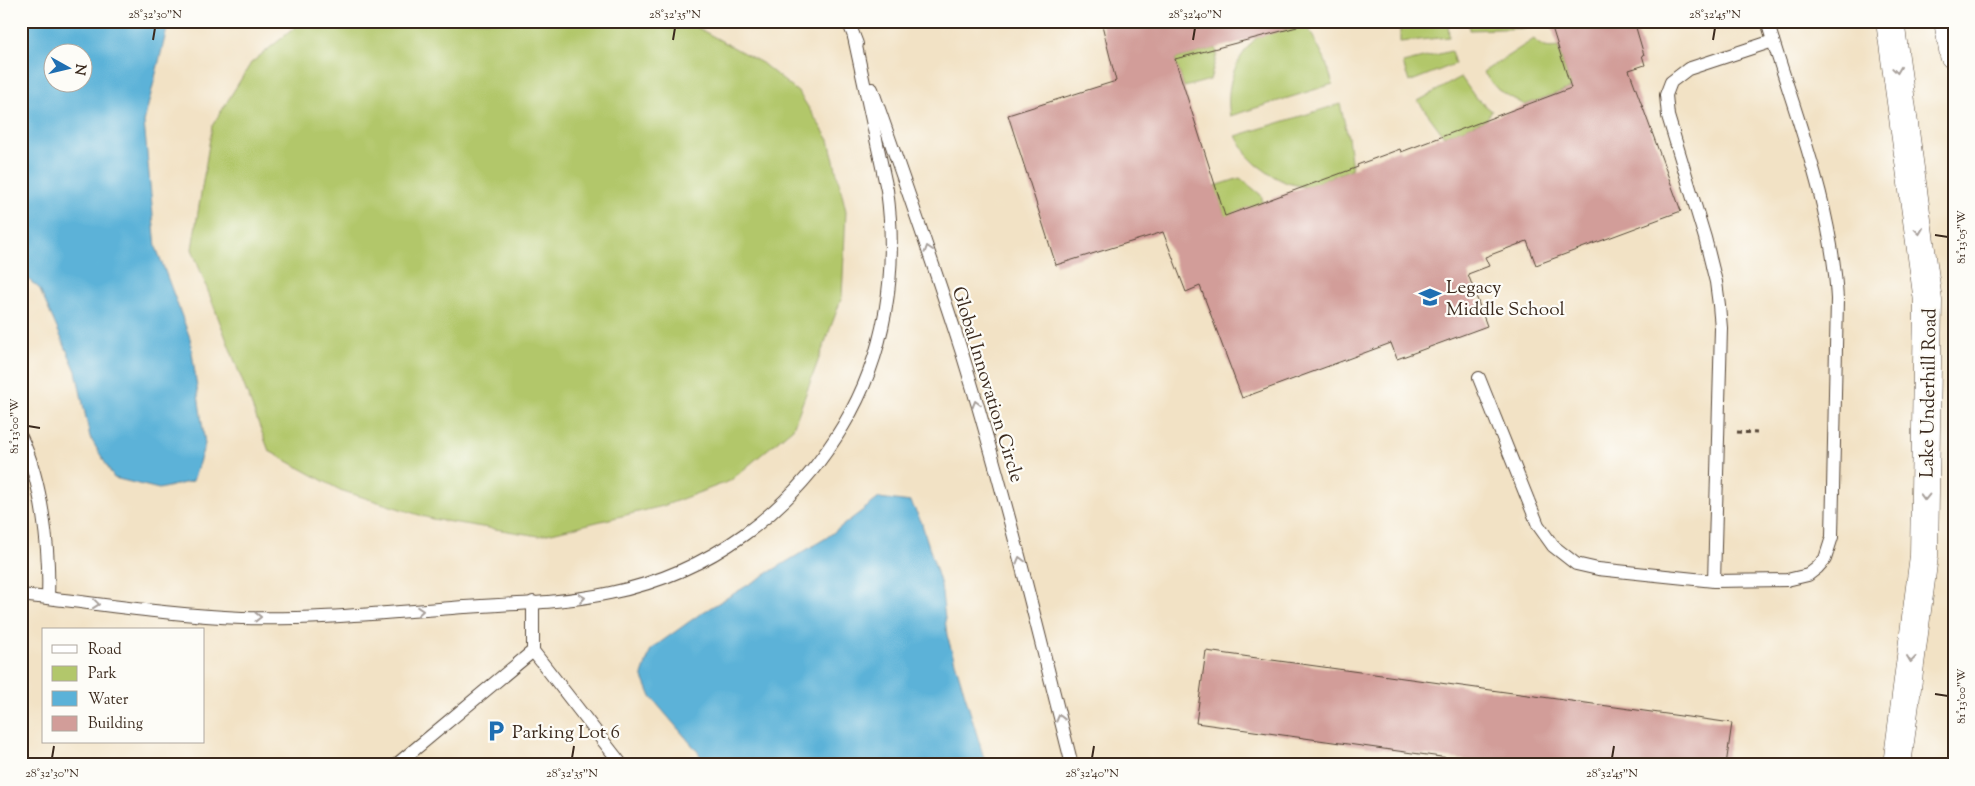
<svg xmlns="http://www.w3.org/2000/svg" width="1975" height="786" font-family="'Sorts Mill Goudy',serif">
	<style>
		.green { fill: #b2c76b; stroke: #767844 }
		.water { fill: #5bb2d8; stroke: #4b6e7b; fill-rule: evenodd }
		.building { fill: #d29d99 }
		.lines { fill: none; stroke-linecap: round; stroke-linejoin: round }
		.service-casing { stroke: #564637; stroke-width: 14 }
		.tertiary-casing { stroke: #564637; stroke-width: 29 }
		.path { stroke: #564637; stroke-width: 3; stroke-dasharray: 4 4; stroke-linecap: butt }
		.service { stroke: #fff; stroke-width: 12 }
		.tertiary { stroke: #fff; stroke-width: 28 }
		.oneway { stroke: #a79f9a }
		.ticks { fill: none; stroke: #3b2a1e; stroke-width: 2 }
		.labels { text-anchor: middle; stroke-width: 4.5; stroke-linejoin: round; paint-order: stroke }
		.poi-label { font-size: 19px; fill: #3b2a1e; stroke: #fdfcf7; text-anchor: start }
		.street-label { font-size: 19px; fill: #3b2a1e; stroke: #fdfcf7 }
		.neatline { fill: none; stroke: #3b2a1e; stroke-width: 2 }
		.ticks-label { font-size: 12px; text-anchor: middle; fill: #3b2a1e }
	</style>
	<rect width="100%" height="100%" fill="#fdfcf7"/>
	<filter id="ink" filterUnits="userSpaceOnUse"><feTurbulence type="fractalNoise" baseFrequency=".02" numOctaves="2"/><feDisplacementMap in="SourceGraphic" scale="10" xChannelSelector="R" yChannelSelector="G"/><feConvolveMatrix kernelMatrix="1 2 1 2 8 2 1 2 1" color-interpolation-filters="sRGB"/></filter>
	<filter id="wash" filterUnits="userSpaceOnUse"><feTurbulence type="fractalNoise" baseFrequency=".0096" numOctaves="4" result="noise"/><feDisplacementMap in="SourceGraphic" scale="20" xChannelSelector="R" yChannelSelector="G"/><feGaussianBlur stdDeviation="1.12" result="paint"/><feColorMatrix in="noise" values="0 0 0 0 0 0 0 0 0 0 0 0 0 0 0 0 0 1.4 0 .05"/><feComposite in="paint" operator="in"/></filter>
	<g filter="url(#wash)">
		<rect width="100%" height="100%" fill="#f2e2c5"/>
		<g class="green">
			<path d="M 303,21 L 685,21 L 762,63 L 799,93 L 829,140 L 846,211 L 842,297 L 793,428 L 730,481 L 663,506 L 539,536 L 432,519 L 340,490 L 269,451 L 192,249 L 212,126 L 251,63 Z"/>
			<path d="M 1400,21 L 1448,21 L 1449,37 L 1400,42 Z"/>
			<path d="M 1469,21 L 1532,21 L 1531,28 L 1469,30 Z"/>
			<path d="M 1307,25 L 1325,60 L 1333,84 L 1230,116 C 1226,93 1231,70 1245,51 C 1249,46 1253,40 1258,37 C 1273,31 1291,29 1307,25 Z"/>
			<path d="M 1534,39 C 1541,47 1547,49 1558,47 L 1571,88 L 1525,105 L 1498,90 L 1483,72 Z"/>
			<path d="M 1216,48 L 1217,54 L 1210,80 L 1184,87 L 1175,59 Z"/>
			<path d="M 1451,51 L 1455,64 L 1409,82 L 1403,63 Z"/>
			<path d="M 1461,77 L 1475,97 L 1492,111 L 1486,120 L 1444,136 L 1418,101 Z"/>
			<path d="M 1340,104 L 1348,137 L 1352,169 L 1305,187 L 1287,183 L 1271,175 L 1256,164 L 1247,155 L 1236,136 Z"/>
			<path d="M 1240,178 L 1261,195 L 1263,202 L 1225,217 L 1215,186 Z"/>
		</g>
		<g class="water">
			<path d="M 21,21 L 169,21 L 144,122 L 156,247 L 190,338 L 205,444 L 193,481 L 159,489 L 114,478 L 90,437 L 76,371 L 39,288 L 21,274 ZM 52,52 L 82,52 L 82,82 L 52,82 Z"/>
			<path d="M 879,498 L 911,502 L 921,521 L 941,585 L 947,635 L 986,765 L 706,765 L 698,752 L 651,697 L 642,675 L 651,649 L 700,614 L 826,538 Z"/>
		</g>
		<g id="blocks">
			<g class="building">
				<path d="M 1101,21 L 1297,21 L 1297,27 L 1175,59 L 1225,216 L 1358,167 L 1357,165 L 1400,149 L 1401,152 L 1571,88 L 1550,21 L 1634,21 L 1644,55 L 1642,55 L 1645,65 L 1629,70 L 1681,211 L 1536,265 L 1527,241 L 1485,257 L 1489,266 L 1468,274 L 1487,326 L 1397,359 L 1391,343 L 1242,398 L 1200,286 L 1186,292 L 1163,232 L 1056,265 L 1008,115 L 1116,81 Z"/>
				<path d="M 1206,651 L 1732,723 L 1726,765 L 1499,765 L 1196,723 Z"/>
			</g>
		</g>
	</g>
	<g filter="url(#ink)">
		<use href="#blocks" fill-opacity="0" stroke="#564637" stroke-width="1"/>
		<g class="lines">
			<g class="service-casing">
				<g id="service">
					<path d="M 848,21 L 857,44"/>
					<path d="M 872,89 C 903,177 934,265 962,353 C 1004,489 1037,627 1072,765"/>
					<path d="M 1479,378 L 1538,525 L 1553,546 L 1576,564 L 1598,569 L 1714,581 L 1787,580 L 1808,575 L 1817,568 L 1825,559 L 1832,537 L 1837,299 C 1832,203 1794,112 1767,21"/>
					<path d="M 21,437 C 42,481 50,550 48,598"/>
					<path d="M 1714,581 L 1720,367 L 1721,328 L 1719,305 L 1716,282 L 1705,238 L 1668,116 L 1666,95 L 1671,82 L 1688,69 L 1773,41"/>
					<path d="M 21,595 C 95,603 168,615 242,618 C 312,620 382,613 452,608 C 504,604 559,604 610,593 C 709,573 792,512 843,426 C 886,355 898,271 887,190 L 854,37"/>
					<path d="M 533,602 L 533,651 L 622,765"/>
					<path d="M 396,765 L 533,651"/>
				</g>
			</g>
			<g class="tertiary-casing">
				<g id="tertiary">
					<path d="M 1890,21 L 1928,301 L 1924,556 L 1897,765"/>
					<path d="M 1948,21 L 1954,55"/>
				</g>
			</g>
			<path class="path" d="M 1737,432 L 1758,433"/>
			<use href="#service" class="service"/>
			<use href="#tertiary" class="tertiary"/>
		</g>
		<defs><path id="oneway-chevron" d="M-2-3.5L2.5 0L-2 3.5" fill="none" stroke-width="1.6" stroke-linecap="round" stroke-linejoin="round" transform="scale(1.25)"/></defs>
		<g class="oneway">
			<use href="#oneway-chevron" transform="translate(1897 70) rotate(82)"/>
			<use href="#oneway-chevron" transform="translate(1919 231) rotate(82)"/>
			<use href="#oneway-chevron" transform="translate(928 249) rotate(-108)"/>
			<use href="#oneway-chevron" transform="translate(976 404) rotate(-106)"/>
			<use href="#oneway-chevron" transform="translate(1925 497) rotate(91)"/>
			<use href="#oneway-chevron" transform="translate(1020 560) rotate(-105)"/>
			<use href="#oneway-chevron" transform="translate(582 598) rotate(-8)"/>
			<use href="#oneway-chevron" transform="translate(96 604) rotate(7)"/>
			<use href="#oneway-chevron" transform="translate(420 611) rotate(-4)"/>
			<use href="#oneway-chevron" transform="translate(258 617)"/>
			<use href="#oneway-chevron" transform="translate(1911 659) rotate(97)"/>
			<use href="#oneway-chevron" transform="translate(1060 718) rotate(-104)"/>
		</g>
	</g>
	<path class="ticks" d="M 153,40 L 155,28M 673,40 L 675,28M 1193,40 L 1195,28M 1713,40 L 1715,28M 1935,235 L 1948,237M 28,426 L 40,428M 1935,694 L 1948,696M 52,758 L 54,746M 572,758 L 574,746M 1092,758 L 1094,746M 1612,758 L 1614,746"/>
	<defs>
		<g id="school-bare" transform="scale(1.725)"><path d="M0-5L7-2L0 1L-7-2ZM-4 1L0 2.5L4 1V4Q0 6-4 4Z" fill="#1f6fb2" stroke="#fdfcf7" stroke-width="2.5" paint-order="stroke"/></g>
		<g id="parking-bare" transform="scale(1.725)"><path d="M-3.5-5.5H1a3.5 3.5 0 0 1 0 7H-1V5.5H-3.5ZM-1-3.4V-.6H.8a1.4 1.4 0 0 0 0-2.8Z" fill="#1f6fb2" stroke="#fdfcf7" stroke-width="2.5" paint-order="stroke"/></g>
	</defs>
	<g fill-rule="evenodd">
		<use href="#school-bare" x="1430" y="297"/>
		<use href="#parking-bare" x="496" y="731"/>
	</g>
	<g class="labels">
		<g class="poi-label">
			<text x="1446" y="293">Legacy<tspan x="1446" dy="22">Middle School</tspan></text>
			<text x="512" y="738">Parking Lot 6</text>
		</g>
		<g class="street-label">
			<text transform="translate(989 384) rotate(73)" y="7">Global Innovation Circle</text>
			<text transform="translate(1927 393) rotate(-89)" y="7">Lake Underhill Road</text>
		</g>
	</g>
	<rect width="1975" height="786" fill="none" stroke="#fdfcf7" stroke-width="55"/>
	<rect x="42" y="628" width="162" height="115" fill="#fdfcf7" stroke="#afa8a0"/>
	<rect x="52" y="645" width="25" height="8" fill="#ffffff" stroke="#afa8a0"/>
	<text x="88" y="654" font-size="15" fill="#3b2a1e">Road</text>
	<rect x="52" y="666" width="25" height="15" fill="#b2c76b" stroke="#afa8a0"/>
	<text x="88" y="678" font-size="15" fill="#3b2a1e">Park</text>
	<rect x="52" y="691" width="25" height="15" fill="#5bb2d8" stroke="#afa8a0"/>
	<text x="88" y="704" font-size="15" fill="#3b2a1e">Water</text>
	<rect x="52" y="716" width="25" height="15" fill="#d29d99" stroke="#afa8a0"/>
	<text x="88" y="728" font-size="15" fill="#3b2a1e">Building</text>
	<g transform="translate(68 68) rotate(98)"><circle r="24" fill="#fdfcf7" stroke="#afa8a0"/>
	<path d="M0-4L9 19L0 12L-9 19Z" fill="#1f6fb2"/>
	<text y="-8" font-size="14" font-weight="bold" text-anchor="middle" fill="#3b2a1e">N</text>
	</g>
	<rect x="28" y="28" width="1920" height="730" class="neatline"/>
	<g class="ticks-label">
		<text x="155" y="18">28°32'30"N</text>
		<text x="675" y="18">28°32'35"N</text>
		<text x="1195" y="18">28°32'40"N</text>
		<text x="1715" y="18">28°32'45"N</text>
		<text transform="translate(1961 237) rotate(-90)" y="4">81°13'05"W</text>
		<text transform="translate(14 426) rotate(-90)" y="4">81°13'00"W</text>
		<text transform="translate(1961 696) rotate(-90)" y="4">81°13'00"W</text>
		<text x="52" y="777">28°32'30"N</text>
		<text x="572" y="777">28°32'35"N</text>
		<text x="1092" y="777">28°32'40"N</text>
		<text x="1612" y="777">28°32'45"N</text>
	</g>
</svg>
